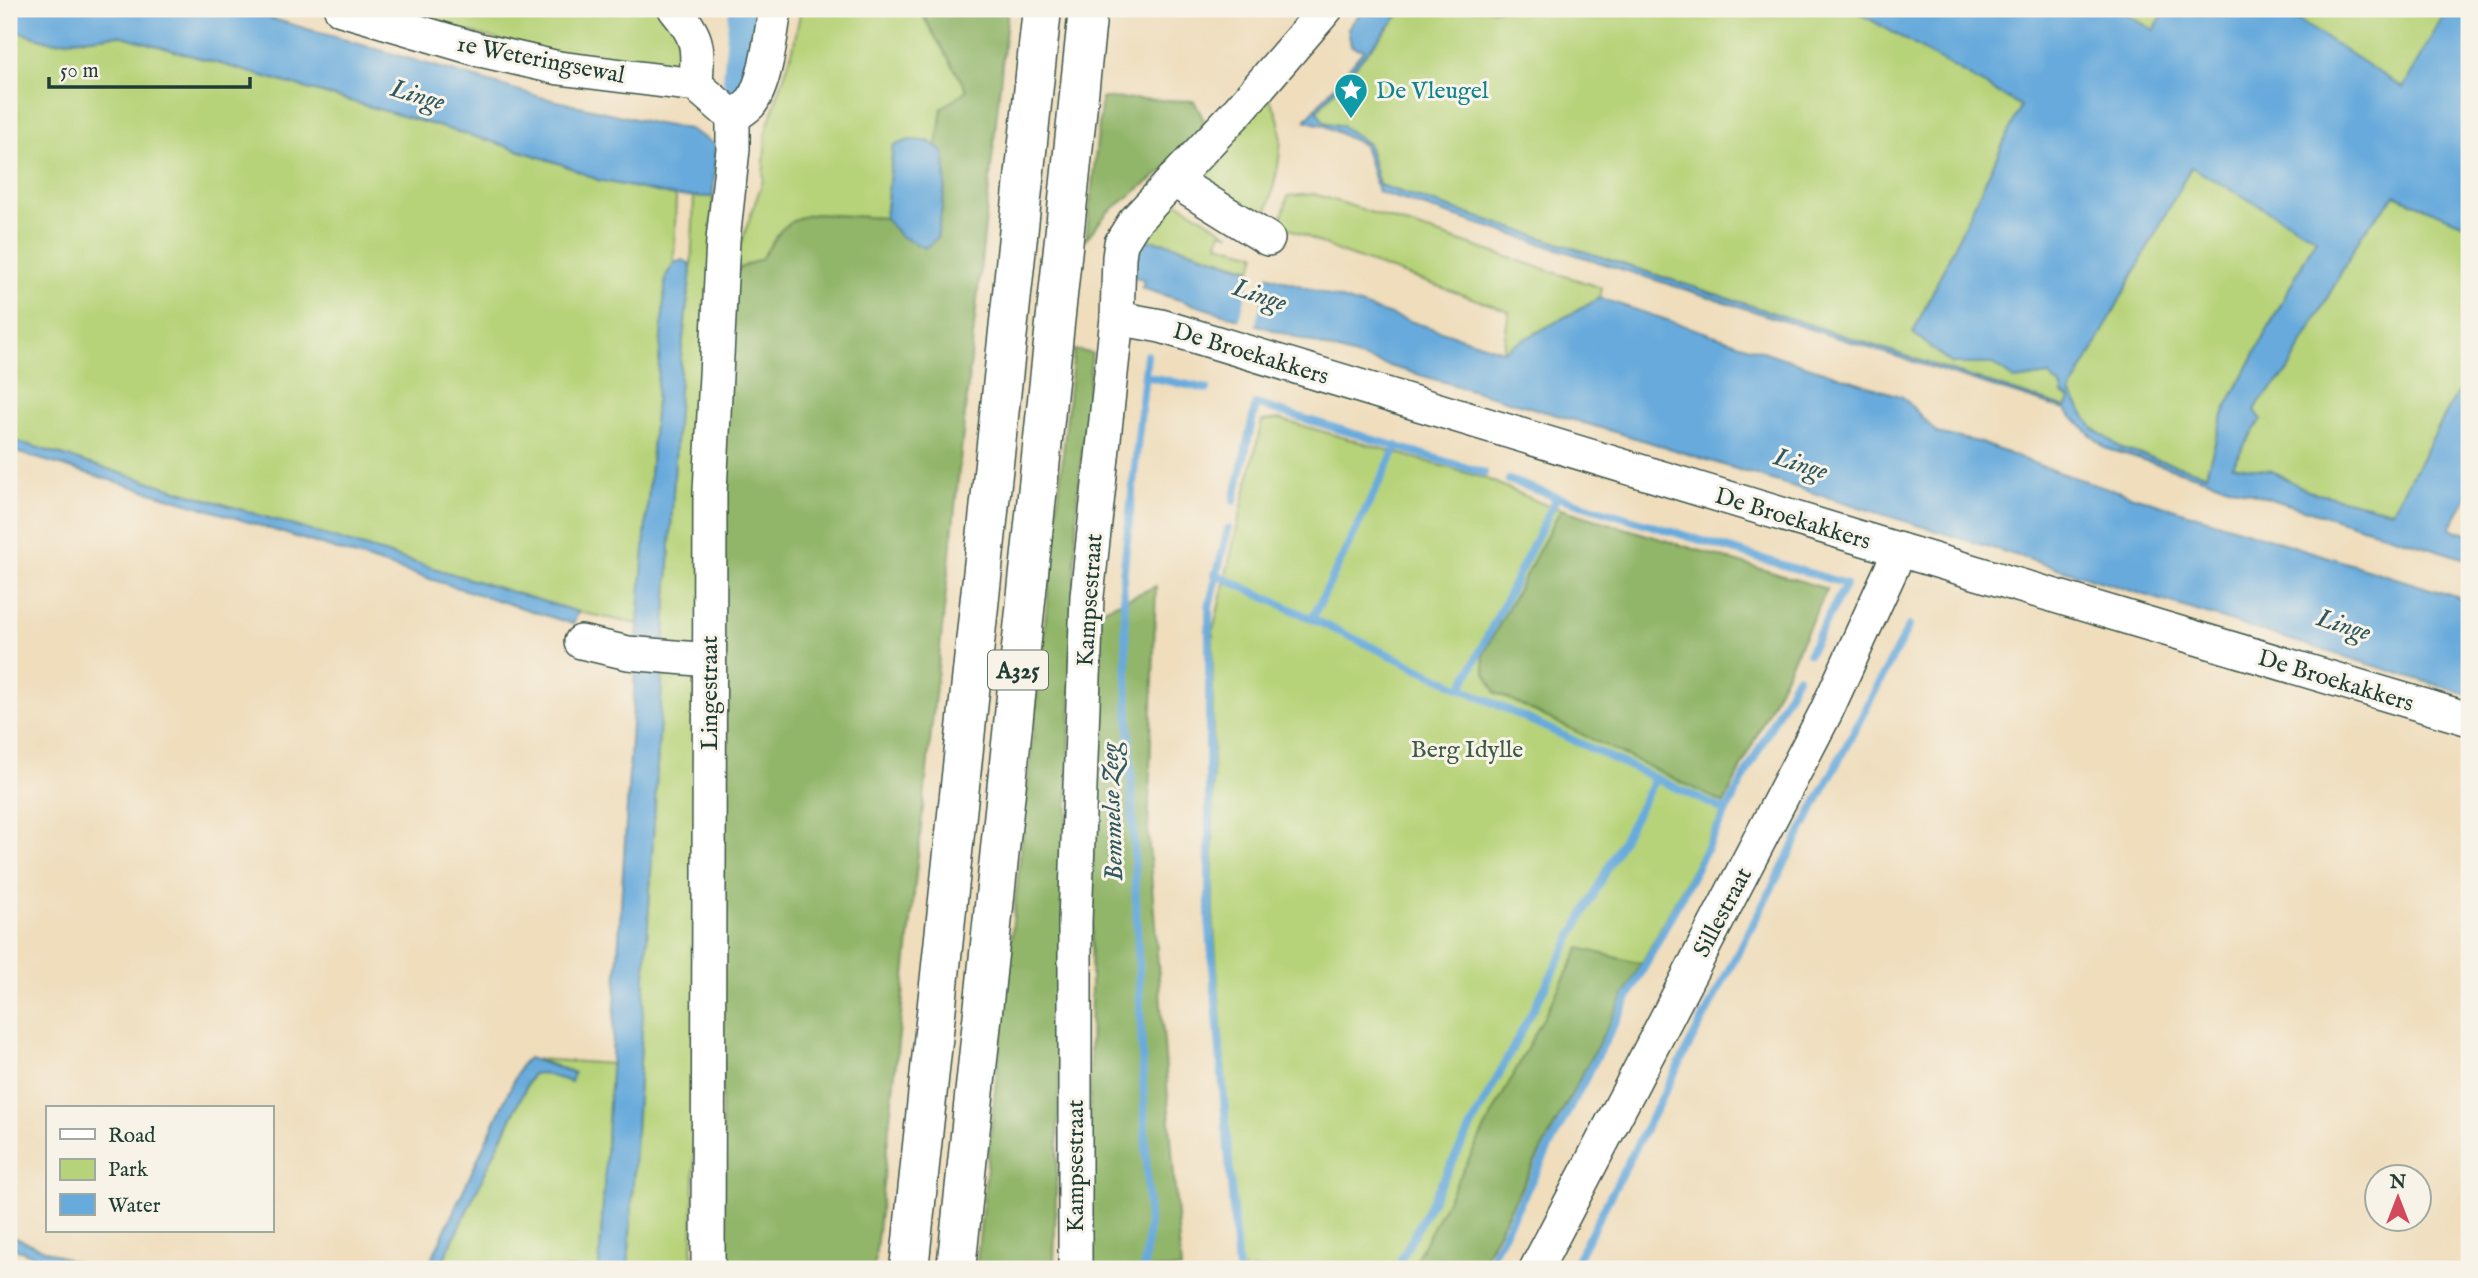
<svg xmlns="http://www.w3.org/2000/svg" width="2478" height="1278" font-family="'IM FELL English',serif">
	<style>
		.green { fill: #b7d379; stroke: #6b8856; stroke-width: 2 }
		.forest { fill: #91b569; stroke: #58794e; stroke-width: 2 }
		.water { fill: #67aadc; stroke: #437488; stroke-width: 2; fill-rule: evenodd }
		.pier { fill: #efddbc }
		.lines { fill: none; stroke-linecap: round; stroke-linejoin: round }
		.stream { stroke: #67aadc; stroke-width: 8 }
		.canal { stroke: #67aadc; stroke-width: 28 }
		.minor-casing { stroke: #3e5548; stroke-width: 36 }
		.highway-casing { stroke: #3e5548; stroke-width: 41 }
		.minor { stroke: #fff; stroke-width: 33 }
		.highway { stroke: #fff; stroke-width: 38 }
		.labels { text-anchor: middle; stroke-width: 6; stroke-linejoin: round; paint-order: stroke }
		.shield { fill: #f7f3e8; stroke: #60746a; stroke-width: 2 }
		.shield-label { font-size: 23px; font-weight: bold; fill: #1f3d34 }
		.street-label { font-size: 24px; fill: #1f3d34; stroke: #f7f3e8 }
		.culture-label { font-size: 24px; fill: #0d838f; stroke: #f7f3e8; text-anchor: start }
		.park-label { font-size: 24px; fill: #3d5b42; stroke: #f7f3e8 }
		.water-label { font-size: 26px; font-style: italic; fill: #31585e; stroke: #f7f3e8 }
	</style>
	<rect width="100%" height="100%" fill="#f7f3e8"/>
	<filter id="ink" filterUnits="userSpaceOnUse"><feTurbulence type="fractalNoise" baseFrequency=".0143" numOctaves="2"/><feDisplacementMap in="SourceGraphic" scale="14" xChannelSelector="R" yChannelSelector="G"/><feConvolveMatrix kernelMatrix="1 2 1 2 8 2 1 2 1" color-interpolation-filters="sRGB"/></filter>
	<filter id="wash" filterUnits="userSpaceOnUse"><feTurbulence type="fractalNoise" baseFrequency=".00686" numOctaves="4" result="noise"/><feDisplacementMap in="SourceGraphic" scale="28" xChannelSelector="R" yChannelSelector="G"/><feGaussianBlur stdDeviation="1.57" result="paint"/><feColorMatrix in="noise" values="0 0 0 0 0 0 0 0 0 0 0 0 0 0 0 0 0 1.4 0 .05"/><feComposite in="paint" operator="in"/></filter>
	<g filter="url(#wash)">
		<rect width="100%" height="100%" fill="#efddbc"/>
		<g class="green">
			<path d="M 379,9 L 664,9 L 676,22 L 683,66 L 670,75 L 613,69 Z"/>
			<path d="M 801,9 L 919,9 L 967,90 L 942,109 L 937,147 L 929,141 L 893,146 L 885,218 L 815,214 L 782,229 L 761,259 L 731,272 L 763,180 L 766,131 L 793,49 Z"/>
			<path d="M 1404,9 L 1852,9 L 2022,106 L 1913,333 L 1952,364 L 1994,364 L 2015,380 L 2048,375 L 2062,388 L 2062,394 L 2070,399 L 2067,408 L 1379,185 L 1368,144 L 1342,126 L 1324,122 L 1316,111 Z"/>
			<path d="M 2117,9 L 2167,9 L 2154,30 Z"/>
			<path d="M 2281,9 L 2447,9 L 2403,89 Z"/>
			<path d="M 9,29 L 52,42 L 119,35 L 490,141 L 561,164 L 598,180 L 676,196 L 674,263 L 666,276 L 638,624 L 578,612 L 9,439 Z"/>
			<path d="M 1266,95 C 1296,129 1272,190 1262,228 L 1197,175 Z"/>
			<path d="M 2191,167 L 2316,237 L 2224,412 L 2206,474 L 2122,449 L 2093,429 L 2069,393 Z"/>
			<path d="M 1315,194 L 1602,288 L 1600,298 L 1503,351 L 1509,311 L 1340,252 L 1280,224 L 1288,196 Z"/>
			<path d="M 2395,195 L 2469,226 L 2469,372 L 2392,511 L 2308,491 L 2272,471 L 2231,466 L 2261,419 L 2255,410 L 2261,400 L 2286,374 L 2362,234 Z"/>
			<path d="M 694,197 L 713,197 L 692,1269 L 628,1269 L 681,357 L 691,271 Z"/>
			<path d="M 1171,198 L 1230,235 L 1221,232 L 1218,244 L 1256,254 L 1252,269 L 1167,243 L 1137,239 Z"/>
			<path d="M 1279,419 L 1487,479 L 1543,504 L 1827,589 L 1724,803 L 1720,817 L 1478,1269 L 1239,1269 L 1213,914 L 1213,631 L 1262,421 Z"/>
			<path d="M 536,1059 L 612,1064 L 599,1269 L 439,1269 L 533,1073 L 541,1073 L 571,1082 L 573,1072 Z"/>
		</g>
		<g class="forest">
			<path d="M 919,9 L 1008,9 L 874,1269 L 722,1269 L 721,462 L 731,272 L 761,259 L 782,229 L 798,218 L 815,214 L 885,218 L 900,236 L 937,238 C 940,217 955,160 937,147 L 942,108 L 967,90 Z"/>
			<path d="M 1102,98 L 1194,101 L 1206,124 L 1188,152 L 1107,213 L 1086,239 Z"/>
			<path d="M 1074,350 L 1092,353 L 1077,502 L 1054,1263 L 1052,1269 L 976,1269 Z"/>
			<path d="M 1561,509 L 1827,589 L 1724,803 L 1496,693 L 1485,673 L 1483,655 Z"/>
			<path d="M 1156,586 L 1148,832 L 1181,1269 L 1088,1269 L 1095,613 Z"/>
			<path d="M 1580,948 L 1641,964 L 1478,1269 L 1411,1269 Z"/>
		</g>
		<g class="water">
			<path d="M 9,9 L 239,9 L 544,98 L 657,124 L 689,129 L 716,145 L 713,197 L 676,196 L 598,180 L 561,164 L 490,141 L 119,35 L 52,42 L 9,29 Z"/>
			<path d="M 1364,9 L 1404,9 L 1317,111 L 1324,122 L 1342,126 L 1368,144 L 1379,185 L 2066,408 L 2070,399 L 2062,394 L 2062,388 L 2048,375 L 2015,380 L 1994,364 L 1952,364 L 1913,333 L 2021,106 L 1852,9 L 2117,9 L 2154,30 L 2167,9 L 2281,9 L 2403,88 L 2447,9 L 2469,9 L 2469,226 L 2395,195 L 2362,234 L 2286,374 L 2261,400 L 2255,410 L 2261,419 L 2232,465 L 2272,471 L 2308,491 L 2392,511 L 2469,372 L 2469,494 L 2450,528 L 2469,535 L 2469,560 L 2105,448 L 2065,410 L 1378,192 L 1364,145 L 1323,125 L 1305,121 L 1364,50 L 1351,46 L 1348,28 ZM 2191,167 L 2316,238 L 2224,412 L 2206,474 L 2122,449 L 2093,428 L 2070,393 Z"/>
			<path d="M 909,140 C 921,141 932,140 941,150 C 953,163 939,219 937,238 L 925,248 L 900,236 L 885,218 L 893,146 Z"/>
			<path d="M 1137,239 L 1167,243 L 1503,351 L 1600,298 L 1903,397 L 1937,433 L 1978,442 L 2060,473 L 2469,601 L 2469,695 L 1642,440 L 1345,353 L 1142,288 L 1144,280 L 1133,276 Z"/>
			<path d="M 683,260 L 690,264 L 691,271 L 681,357 L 628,1269 L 599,1269 L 638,624 L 666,276 L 674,263 Z"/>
			<path d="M 9,439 L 578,612 L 573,624 L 194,505 L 9,450 Z"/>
			<path d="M 528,1058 L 574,1073 L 571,1082 L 541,1073 L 532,1074 L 439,1269 L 427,1269 L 521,1065 Z"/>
			<path d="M 9,1235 L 90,1269 L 65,1269 L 9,1246 Z"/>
		</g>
		<path class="pier" d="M 1253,266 L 1268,271 L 1255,327 L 1239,322 Z"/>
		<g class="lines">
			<g class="stream">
				<path d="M 1145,376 L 1207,389"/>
				<path d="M 1509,480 L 1557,497 L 1846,584 L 1809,653"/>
				<path d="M 1234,501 L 1256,404 L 1484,473"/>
				<path d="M 1228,529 L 1209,607 L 1209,918 L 1238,1269"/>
				<path d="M 1215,574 L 1726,811"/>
				<path d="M 1312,619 L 1397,446"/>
				<path d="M 1462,687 L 1557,497"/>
				<path d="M 1144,1269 L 1149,1226 L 1123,577 L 1147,355"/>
				<path d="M 1396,1269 L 1655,779"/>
				<path d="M 1485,1269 L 1797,677"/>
				<path d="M 1572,1269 L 1909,626"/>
			</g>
			<path class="canal" d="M 737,80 L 743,9"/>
		</g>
	</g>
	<g filter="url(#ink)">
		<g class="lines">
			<g class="minor-casing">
				<g id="minor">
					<path d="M 341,9 L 480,50 L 559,68 L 696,85 L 733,117"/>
					<path d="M 675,9 C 700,39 698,47 696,85"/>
					<path d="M 733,117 C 738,113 745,109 750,104 C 766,84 771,34 775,9"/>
					<path d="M 1173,180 L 1268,239"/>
					<path d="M 1117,318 L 1161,326 L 1900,550 L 2469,719"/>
					<path d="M 581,642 L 628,653 L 709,660"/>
					<path d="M 708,1269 L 710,491 L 723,240 L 733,149 L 733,117"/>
					<path d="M 1075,1269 L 1075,922 L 1087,596 L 1117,318 L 1119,257 L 1121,243 L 1134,222 L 1239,110 L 1326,9"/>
					<path d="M 1536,1269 L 1826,712 L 1900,550"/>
				</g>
			</g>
			<g class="highway-casing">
				<g id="highway">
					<path d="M 909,1269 L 1042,9"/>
					<path d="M 956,1269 L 1088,9"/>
				</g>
			</g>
			<use href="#minor" class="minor"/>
			<use href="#highway" class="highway"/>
		</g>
	</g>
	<defs>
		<g id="sight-pin" transform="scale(1.75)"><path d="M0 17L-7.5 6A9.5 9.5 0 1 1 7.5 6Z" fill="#0f9aa8" stroke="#f7f3e8"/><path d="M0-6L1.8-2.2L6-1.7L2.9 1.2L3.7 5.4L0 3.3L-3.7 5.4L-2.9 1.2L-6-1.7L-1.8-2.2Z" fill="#fff"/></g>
	</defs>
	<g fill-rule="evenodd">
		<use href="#sight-pin" x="1351" y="90"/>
	</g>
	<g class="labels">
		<rect class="shield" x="988" y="650.5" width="60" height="39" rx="5"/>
		<g class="shield-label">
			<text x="1018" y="678">A325</text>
		</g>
		<g class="street-label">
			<text transform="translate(541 59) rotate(11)" y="8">1e Weteringsewal</text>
			<text transform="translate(1251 353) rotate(17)" y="8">De Broekakkers</text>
			<text transform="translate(1793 518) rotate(17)" y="8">De Broekakkers</text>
			<text transform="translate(1089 600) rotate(-86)" y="8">Kampsestraat</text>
			<text transform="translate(2336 680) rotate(17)" y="8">De Broekakkers</text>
			<text transform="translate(709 693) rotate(-90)" y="8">Lingestraat</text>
			<text transform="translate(1722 912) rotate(-62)" y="8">Sillestraat</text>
			<text transform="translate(1075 1166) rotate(-90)" y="8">Kampsestraat</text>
		</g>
		<g class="culture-label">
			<text x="1376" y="98">De Vleugel</text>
		</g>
		<g class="park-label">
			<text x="1467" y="757">Berg Idylle</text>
		</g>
		<g class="water-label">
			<text transform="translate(418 94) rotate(16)" y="9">Linge</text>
			<text transform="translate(1260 294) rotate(18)" y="9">Linge</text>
			<text transform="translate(1801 463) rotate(17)" y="9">Linge</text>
			<text transform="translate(2344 624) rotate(17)" y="9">Linge</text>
			<text transform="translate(1111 812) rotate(-92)" y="9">Bemmelse Zeeg</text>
		</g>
	</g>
	<rect width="2478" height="1278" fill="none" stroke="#f7f3e8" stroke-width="35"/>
	<rect x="46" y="1106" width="228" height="126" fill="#f7f3e8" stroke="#a1aaa0" stroke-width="2"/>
	<rect x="60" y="1129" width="35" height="10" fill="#ffffff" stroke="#a1aaa0" stroke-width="2"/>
	<text x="108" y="1142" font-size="21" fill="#1f3d34">Road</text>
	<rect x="60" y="1159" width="35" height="21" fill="#b7d379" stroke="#a1aaa0" stroke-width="2"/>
	<text x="108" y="1176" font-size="21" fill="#1f3d34">Park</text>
	<rect x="60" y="1194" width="35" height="21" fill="#67aadc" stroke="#a1aaa0" stroke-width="2"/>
	<text x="108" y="1212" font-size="21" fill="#1f3d34">Water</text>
	<g transform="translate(2398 1198)"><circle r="33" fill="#f7f3e8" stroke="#a1aaa0" stroke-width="2"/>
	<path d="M0-5L12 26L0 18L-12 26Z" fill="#d1495b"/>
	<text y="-10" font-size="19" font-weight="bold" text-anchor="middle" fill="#1f3d34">N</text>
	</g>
	<path d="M49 77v10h201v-10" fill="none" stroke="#1f3d34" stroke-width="3.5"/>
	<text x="60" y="77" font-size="21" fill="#1f3d34" stroke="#f7f3e8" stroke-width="5" paint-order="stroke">50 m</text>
</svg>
